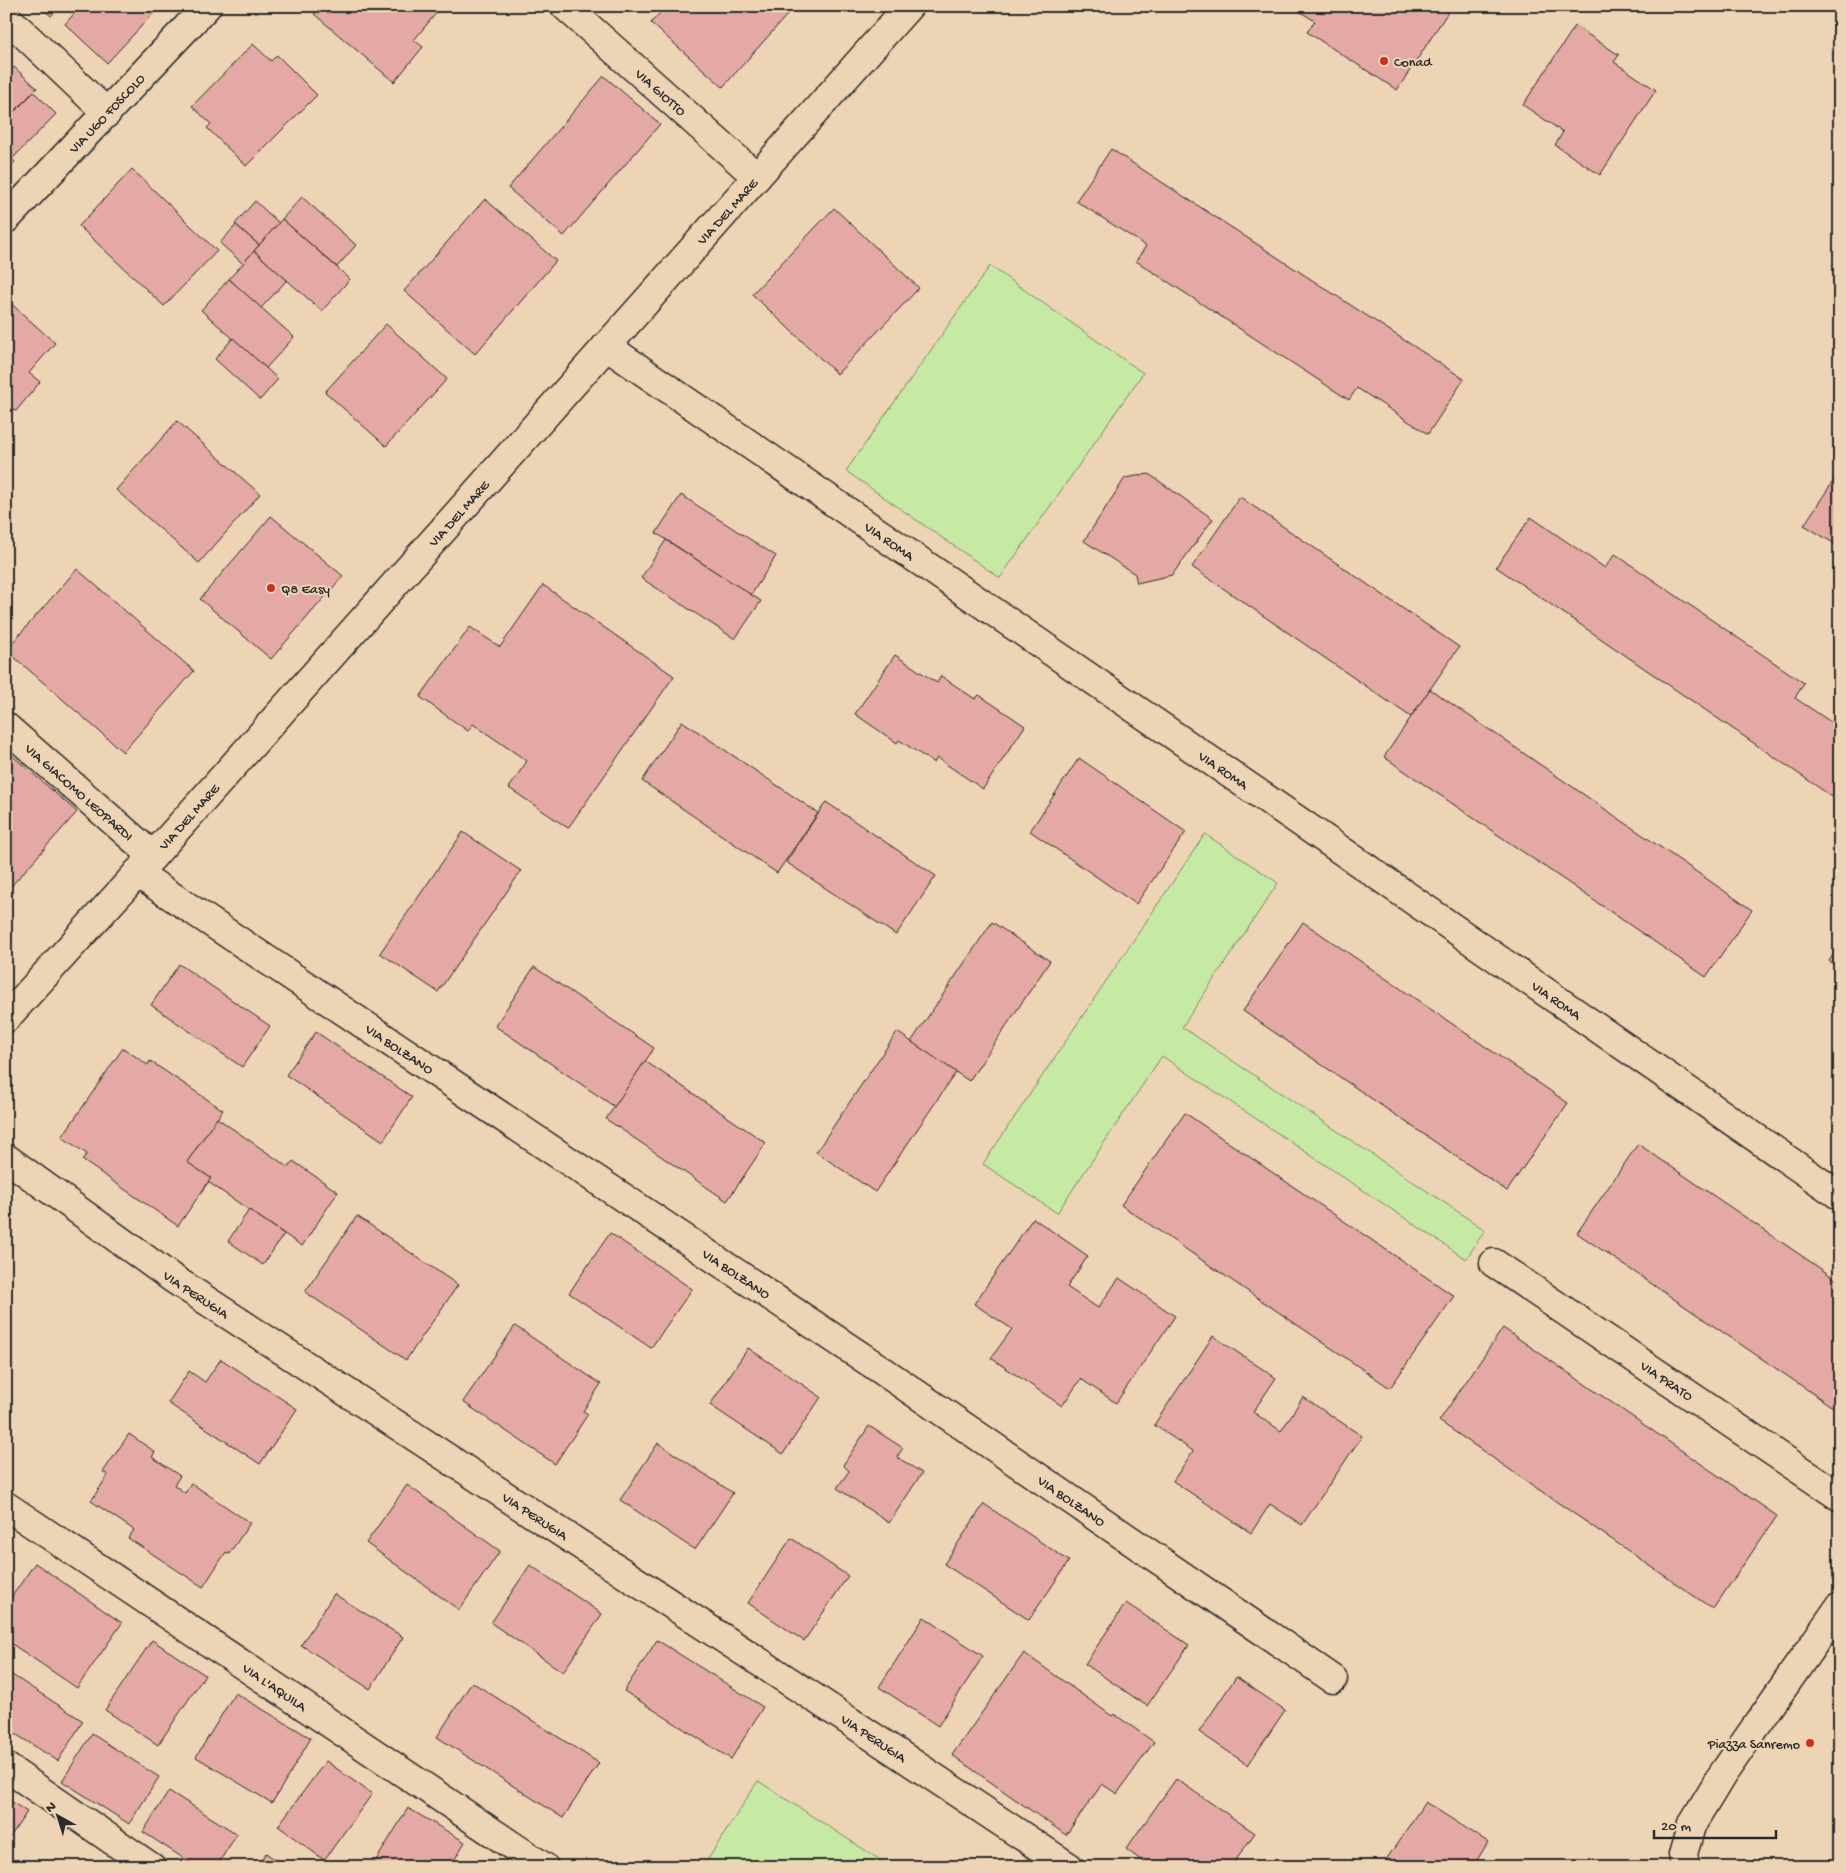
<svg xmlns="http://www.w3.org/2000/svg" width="1846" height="1873" font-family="'Gochi Hand',sans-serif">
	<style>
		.green { fill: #c6eaa4; stroke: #788a68 }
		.building { fill: #e4a9a5; stroke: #2b2b2b }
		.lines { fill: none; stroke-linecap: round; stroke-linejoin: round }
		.minor-casing { stroke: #2b2b2b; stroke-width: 31 }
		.secondary-casing { stroke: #2b2b2b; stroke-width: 31 }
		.minor { stroke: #edd4b5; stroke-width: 28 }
		.secondary { stroke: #edd4b5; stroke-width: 28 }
		.poi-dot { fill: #c8321e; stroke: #edd4b5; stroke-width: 2 }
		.labels { text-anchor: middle; stroke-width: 4; stroke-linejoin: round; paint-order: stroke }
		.poi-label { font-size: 14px; fill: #2b2b2b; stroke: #edd4b5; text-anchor: start }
		.street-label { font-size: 14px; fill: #2b2b2b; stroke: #edd4b5 }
	</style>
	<rect width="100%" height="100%" fill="#edd4b5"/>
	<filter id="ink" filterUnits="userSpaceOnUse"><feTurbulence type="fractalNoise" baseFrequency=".02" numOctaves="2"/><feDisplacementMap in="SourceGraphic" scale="10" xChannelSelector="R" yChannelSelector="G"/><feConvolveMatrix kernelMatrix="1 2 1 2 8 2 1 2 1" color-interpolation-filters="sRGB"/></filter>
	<g filter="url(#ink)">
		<g class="green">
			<path d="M 990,266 L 1143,373 L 1000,578 L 846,471 Z"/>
			<path d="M 1205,834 L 1278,883 L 1182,1027 L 1485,1230 L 1466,1259 L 1162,1056 L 1057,1213 L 983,1164 Z"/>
			<path d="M 758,1781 L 891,1867 L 703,1867 Z"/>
		</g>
		<g class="building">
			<path d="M 39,6 L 60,6 L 51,16 Z"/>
			<path d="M 81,6 L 160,6 L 107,63 L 65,24 Z"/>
			<path d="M 321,6 L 430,6 L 437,12 L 414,40 L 423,47 L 394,82 L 314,14 Z"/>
			<path d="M 666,6 L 795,6 L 723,87 L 651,23 Z"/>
			<path d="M 1291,6 L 1452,6 L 1397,90 L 1307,32 L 1315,21 Z"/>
			<path d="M 1575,26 L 1619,55 L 1614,62 L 1656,90 L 1600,175 L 1555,145 L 1563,132 L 1523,105 Z"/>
			<path d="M 253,44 L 271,61 L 277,55 L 317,95 L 246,166 L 207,128 L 211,124 L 192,106 Z"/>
			<path d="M 14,67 L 37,88 L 6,120 L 6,75 Z"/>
			<path d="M 604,76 L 660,124 L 564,236 L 508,188 Z"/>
			<path d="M 34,92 L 56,114 L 12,159 L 6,153 L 6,120 Z"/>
			<path d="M 1111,149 L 1464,379 L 1428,434 L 1357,388 L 1349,400 L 1136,261 L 1146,246 L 1076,201 Z"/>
			<path d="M 6,153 L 15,162 L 6,171 Z"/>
			<path d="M 132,169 L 217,251 L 164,306 L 79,226 Z"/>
			<path d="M 302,197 L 356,245 L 337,267 L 282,219 Z"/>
			<path d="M 485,199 L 556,261 L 475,354 L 404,291 Z"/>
			<path d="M 255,201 L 279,223 L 259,245 L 235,224 Z"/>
			<path d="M 834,208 L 919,288 L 837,374 L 752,294 Z"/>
			<path d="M 282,219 L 350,279 L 322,311 L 254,251 Z"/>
			<path d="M 236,225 L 259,245 L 243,264 L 220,243 Z"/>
			<path d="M 254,251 L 287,280 L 261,308 L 229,279 Z"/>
			<path d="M 229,279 L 294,337 L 266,368 L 201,310 Z"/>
			<path d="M 7,300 L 55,343 L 29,373 L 40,382 L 16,411 L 6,403 Z"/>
			<path d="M 386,324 L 447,379 L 386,446 L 325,392 Z"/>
			<path d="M 233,338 L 278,379 L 260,400 L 215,359 Z"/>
			<path d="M 177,421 L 260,494 L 199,563 L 116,490 Z"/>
			<path d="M 1840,471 L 1840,547 L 1804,525 Z"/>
			<path d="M 1149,474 L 1213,519 L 1172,575 L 1137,583 L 1135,574 L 1084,541 L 1125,478 Z"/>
			<path d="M 681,495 L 776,556 L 751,595 L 656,533 Z"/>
			<path d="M 1240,497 L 1459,647 L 1411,717 L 1192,567 Z"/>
			<path d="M 271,516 L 343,576 L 271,659 L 200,599 Z"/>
			<path d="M 1531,517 L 1605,568 L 1615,554 L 1804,683 L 1795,698 L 1840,728 L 1840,797 L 1837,800 L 1496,567 Z"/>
			<path d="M 666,540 L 761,601 L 735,639 L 641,578 Z"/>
			<path d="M 77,569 L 194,671 L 123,752 L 6,650 Z"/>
			<path d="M 543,585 L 674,676 L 568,828 L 509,788 L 527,761 L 473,724 L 468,731 L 420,697 L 470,627 L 500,647 Z"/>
			<path d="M 895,655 L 937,683 L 941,676 L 975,699 L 979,695 L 1025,726 L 983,789 L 937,758 L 934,763 L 899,740 L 897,743 L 855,714 Z"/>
			<path d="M 1430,689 L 1752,910 L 1706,977 L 1384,757 Z"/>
			<path d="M 682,721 L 818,813 L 777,873 L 642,781 Z"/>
			<path d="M 6,750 L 77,812 L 6,892 Z"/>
			<path d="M 1079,758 L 1186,832 L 1136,904 L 1030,831 Z"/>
			<path d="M 826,802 L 936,876 L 896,935 L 786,862 Z"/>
			<path d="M 463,832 L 521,871 L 438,992 L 380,953 Z"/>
			<path d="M 992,922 L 1050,961 L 969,1081 L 911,1042 Z"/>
			<path d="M 1303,922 L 1568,1103 L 1507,1191 L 1243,1011 Z"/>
			<path d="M 1840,944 L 1840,968 L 1829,961 Z"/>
			<path d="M 179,964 L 270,1026 L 242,1067 L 151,1005 Z"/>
			<path d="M 534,967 L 654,1048 L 615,1107 L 495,1026 Z"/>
			<path d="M 316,1032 L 412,1097 L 383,1141 L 286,1075 Z"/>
			<path d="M 897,1032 L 956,1072 L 875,1192 L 816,1152 Z"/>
			<path d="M 123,1048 L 148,1065 L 150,1061 L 223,1110 L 187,1162 L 211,1178 L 178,1226 L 82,1160 L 87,1154 L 62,1137 Z"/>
			<path d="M 645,1061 L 766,1143 L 727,1201 L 606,1119 Z"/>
			<path d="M 1185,1113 L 1454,1296 L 1390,1388 L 1121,1205 Z"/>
			<path d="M 217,1118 L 288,1167 L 293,1161 L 338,1192 L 302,1246 L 208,1182 L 211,1178 L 187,1162 Z"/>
			<path d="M 1638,1144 L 1840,1282 L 1840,1412 L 1577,1233 Z"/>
			<path d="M 249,1210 L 284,1234 L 263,1265 L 228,1241 Z"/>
			<path d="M 357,1216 L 458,1285 L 406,1360 L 305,1292 Z"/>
			<path d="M 1033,1218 L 1088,1256 L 1067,1287 L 1098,1308 L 1119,1278 L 1175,1316 L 1116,1403 L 1081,1379 L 1062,1406 L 991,1358 L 1012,1329 L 974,1304 Z"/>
			<path d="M 610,1233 L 692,1289 L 651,1348 L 569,1293 Z"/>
			<path d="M 515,1326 L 601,1384 L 583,1411 L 588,1414 L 555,1464 L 463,1402 Z"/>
			<path d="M 1503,1328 L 1777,1516 L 1713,1609 L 1439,1421 Z"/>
			<path d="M 1213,1336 L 1276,1378 L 1253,1412 L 1281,1431 L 1303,1397 L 1362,1436 L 1302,1525 L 1270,1504 L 1251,1533 L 1173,1481 L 1193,1451 L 1154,1425 Z"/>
			<path d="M 748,1348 L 821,1397 L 783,1454 L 710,1405 Z"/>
			<path d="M 221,1359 L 297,1409 L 260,1464 L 168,1403 L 189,1371 L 205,1382 Z"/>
			<path d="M 869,1426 L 903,1448 L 897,1457 L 922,1473 L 889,1523 L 837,1488 L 849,1471 L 843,1465 Z"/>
			<path d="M 129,1434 L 155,1452 L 152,1457 L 180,1476 L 174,1485 L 185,1493 L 191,1483 L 250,1523 L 229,1554 L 226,1552 L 203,1587 L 128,1538 L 134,1530 L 91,1501 L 108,1475 L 103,1472 Z"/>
			<path d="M 658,1443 L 733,1493 L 695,1550 L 620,1500 Z"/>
			<path d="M 407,1485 L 500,1551 L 459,1610 L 366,1543 Z"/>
			<path d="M 984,1504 L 1069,1561 L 1029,1620 L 944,1564 Z"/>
			<path d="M 791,1538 L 848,1576 L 804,1641 L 748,1603 Z"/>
			<path d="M 35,1563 L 122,1623 L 77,1688 L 6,1640 L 6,1605 Z"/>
			<path d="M 530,1565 L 602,1614 L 563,1672 L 491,1623 Z"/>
			<path d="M 334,1594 L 403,1637 L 370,1689 L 301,1645 Z"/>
			<path d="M 1126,1603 L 1189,1645 L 1147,1706 L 1085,1664 Z"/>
			<path d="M 924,1617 L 983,1656 L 938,1726 L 879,1687 Z"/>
			<path d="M 152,1640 L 205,1675 L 158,1745 L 105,1710 Z"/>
			<path d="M 657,1640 L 763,1707 L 731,1759 L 624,1691 Z"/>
			<path d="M 1024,1653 L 1112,1716 L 1114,1714 L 1154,1742 L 1117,1794 L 1102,1784 L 1066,1835 L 952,1755 Z"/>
			<path d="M 6,1671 L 83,1721 L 58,1761 L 6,1728 Z"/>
			<path d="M 1236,1677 L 1285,1710 L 1248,1765 L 1199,1732 Z"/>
			<path d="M 472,1682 L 599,1763 L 563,1818 L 437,1737 Z"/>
			<path d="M 235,1693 L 311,1738 L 272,1803 L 196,1757 Z"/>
			<path d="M 92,1734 L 159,1777 L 129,1824 L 62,1781 Z"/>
			<path d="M 326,1761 L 372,1794 L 324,1860 L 278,1826 Z"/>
			<path d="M 1176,1779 L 1255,1833 L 1231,1867 L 1150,1867 L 1126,1849 Z"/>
			<path d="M 169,1791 L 237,1834 L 216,1867 L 197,1867 L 143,1832 Z"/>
			<path d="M 6,1798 L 27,1812 L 6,1843 Z"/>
			<path d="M 1425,1802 L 1488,1842 L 1473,1867 L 1396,1867 L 1386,1860 Z"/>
			<path d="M 408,1808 L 465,1842 L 450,1867 L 372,1867 Z"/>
			<path d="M 266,1853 L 285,1867 L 256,1867 Z"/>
		</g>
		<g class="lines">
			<g class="minor-casing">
				<g id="minor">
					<path id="s1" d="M 565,6 L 757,177"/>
					<path d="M 6,17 L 107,113"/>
					<path id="s2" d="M 6,219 L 207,6"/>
					<path id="s3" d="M 606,346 L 1293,817 L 1840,1196"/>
					<path id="s4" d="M 6,727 L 153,856"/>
					<path id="s5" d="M 137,873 L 880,1369 L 1333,1679"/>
					<path id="s6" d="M 6,1158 L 172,1278 L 810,1695 L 1069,1867"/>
					<path id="s7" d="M 1494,1263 L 1840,1497"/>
					<path id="s8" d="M 6,1506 L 544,1867"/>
					<path d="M 6,1767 L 151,1867"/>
					<path d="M 1685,1867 L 1683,1854 L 1691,1826 L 1722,1775 L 1840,1606"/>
				</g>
			</g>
			<g class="secondary-casing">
				<g id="secondary">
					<path id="s9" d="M 6,1018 L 153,856 L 909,6"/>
				</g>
			</g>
			<use href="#minor" class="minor"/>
			<use href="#secondary" class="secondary"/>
		</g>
	</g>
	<g class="poi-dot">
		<circle cx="1384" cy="61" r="5"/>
		<circle cx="271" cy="588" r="5"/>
		<circle cx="1810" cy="1743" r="5"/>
	</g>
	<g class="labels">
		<g class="poi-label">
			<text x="1394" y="66">Conad</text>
			<text x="281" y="593">Q8 Easy</text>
			<text x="1800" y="1748" text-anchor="end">Piazza Sanremo</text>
		</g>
		<g class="street-label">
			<text dy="5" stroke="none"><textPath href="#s1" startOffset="129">VIA GIOTTO</textPath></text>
			<text dy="5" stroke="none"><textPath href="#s2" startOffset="146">VIA UGO FOSCOLO</textPath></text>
			<text dy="5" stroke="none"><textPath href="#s9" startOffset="1082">VIA DEL MARE</textPath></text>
			<text dy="5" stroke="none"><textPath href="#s9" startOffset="678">VIA DEL MARE</textPath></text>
			<text dy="5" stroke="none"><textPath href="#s3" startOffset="344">VIA ROMA</textPath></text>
			<text dy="5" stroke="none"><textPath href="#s3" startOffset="749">VIA ROMA</textPath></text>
			<text dy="5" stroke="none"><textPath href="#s4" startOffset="98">VIA GIACOMO LEOPARDI</textPath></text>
			<text dy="5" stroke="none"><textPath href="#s9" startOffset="272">VIA DEL MARE</textPath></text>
			<text dy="5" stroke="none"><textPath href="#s3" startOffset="1154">VIA ROMA</textPath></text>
			<text dy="5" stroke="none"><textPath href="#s5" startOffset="316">VIA BOLZANO</textPath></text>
			<text dy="5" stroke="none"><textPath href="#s5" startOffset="721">VIA BOLZANO</textPath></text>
			<text dy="5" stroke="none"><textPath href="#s6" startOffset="234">VIA PERUGIA</textPath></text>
			<text dy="5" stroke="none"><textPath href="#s7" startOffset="209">VIA PRATO</textPath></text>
			<text dy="5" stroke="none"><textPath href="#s5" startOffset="1126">VIA BOLZANO</textPath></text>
			<text dy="5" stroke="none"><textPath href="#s6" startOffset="639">VIA PERUGIA</textPath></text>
			<text dy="5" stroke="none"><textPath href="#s8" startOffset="324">VIA L'AQUILA</textPath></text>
			<text dy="5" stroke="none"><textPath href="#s6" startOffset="1044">VIA PERUGIA</textPath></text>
		</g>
	</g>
	<rect width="1846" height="1873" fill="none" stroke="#edd4b5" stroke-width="25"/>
	<rect x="12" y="12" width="1821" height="1848" fill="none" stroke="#2b2b2b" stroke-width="2" filter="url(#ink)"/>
	<g transform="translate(58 1816) rotate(321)" stroke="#edd4b5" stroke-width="4" paint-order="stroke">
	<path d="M0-4L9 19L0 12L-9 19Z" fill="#2b2b2b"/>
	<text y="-8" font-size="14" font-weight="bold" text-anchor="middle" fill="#2b2b2b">N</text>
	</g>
	<path d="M1654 1830v8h122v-8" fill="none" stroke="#2b2b2b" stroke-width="2.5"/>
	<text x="1661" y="1830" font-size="15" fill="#2b2b2b" stroke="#edd4b5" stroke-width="4" paint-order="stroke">20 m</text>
</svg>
